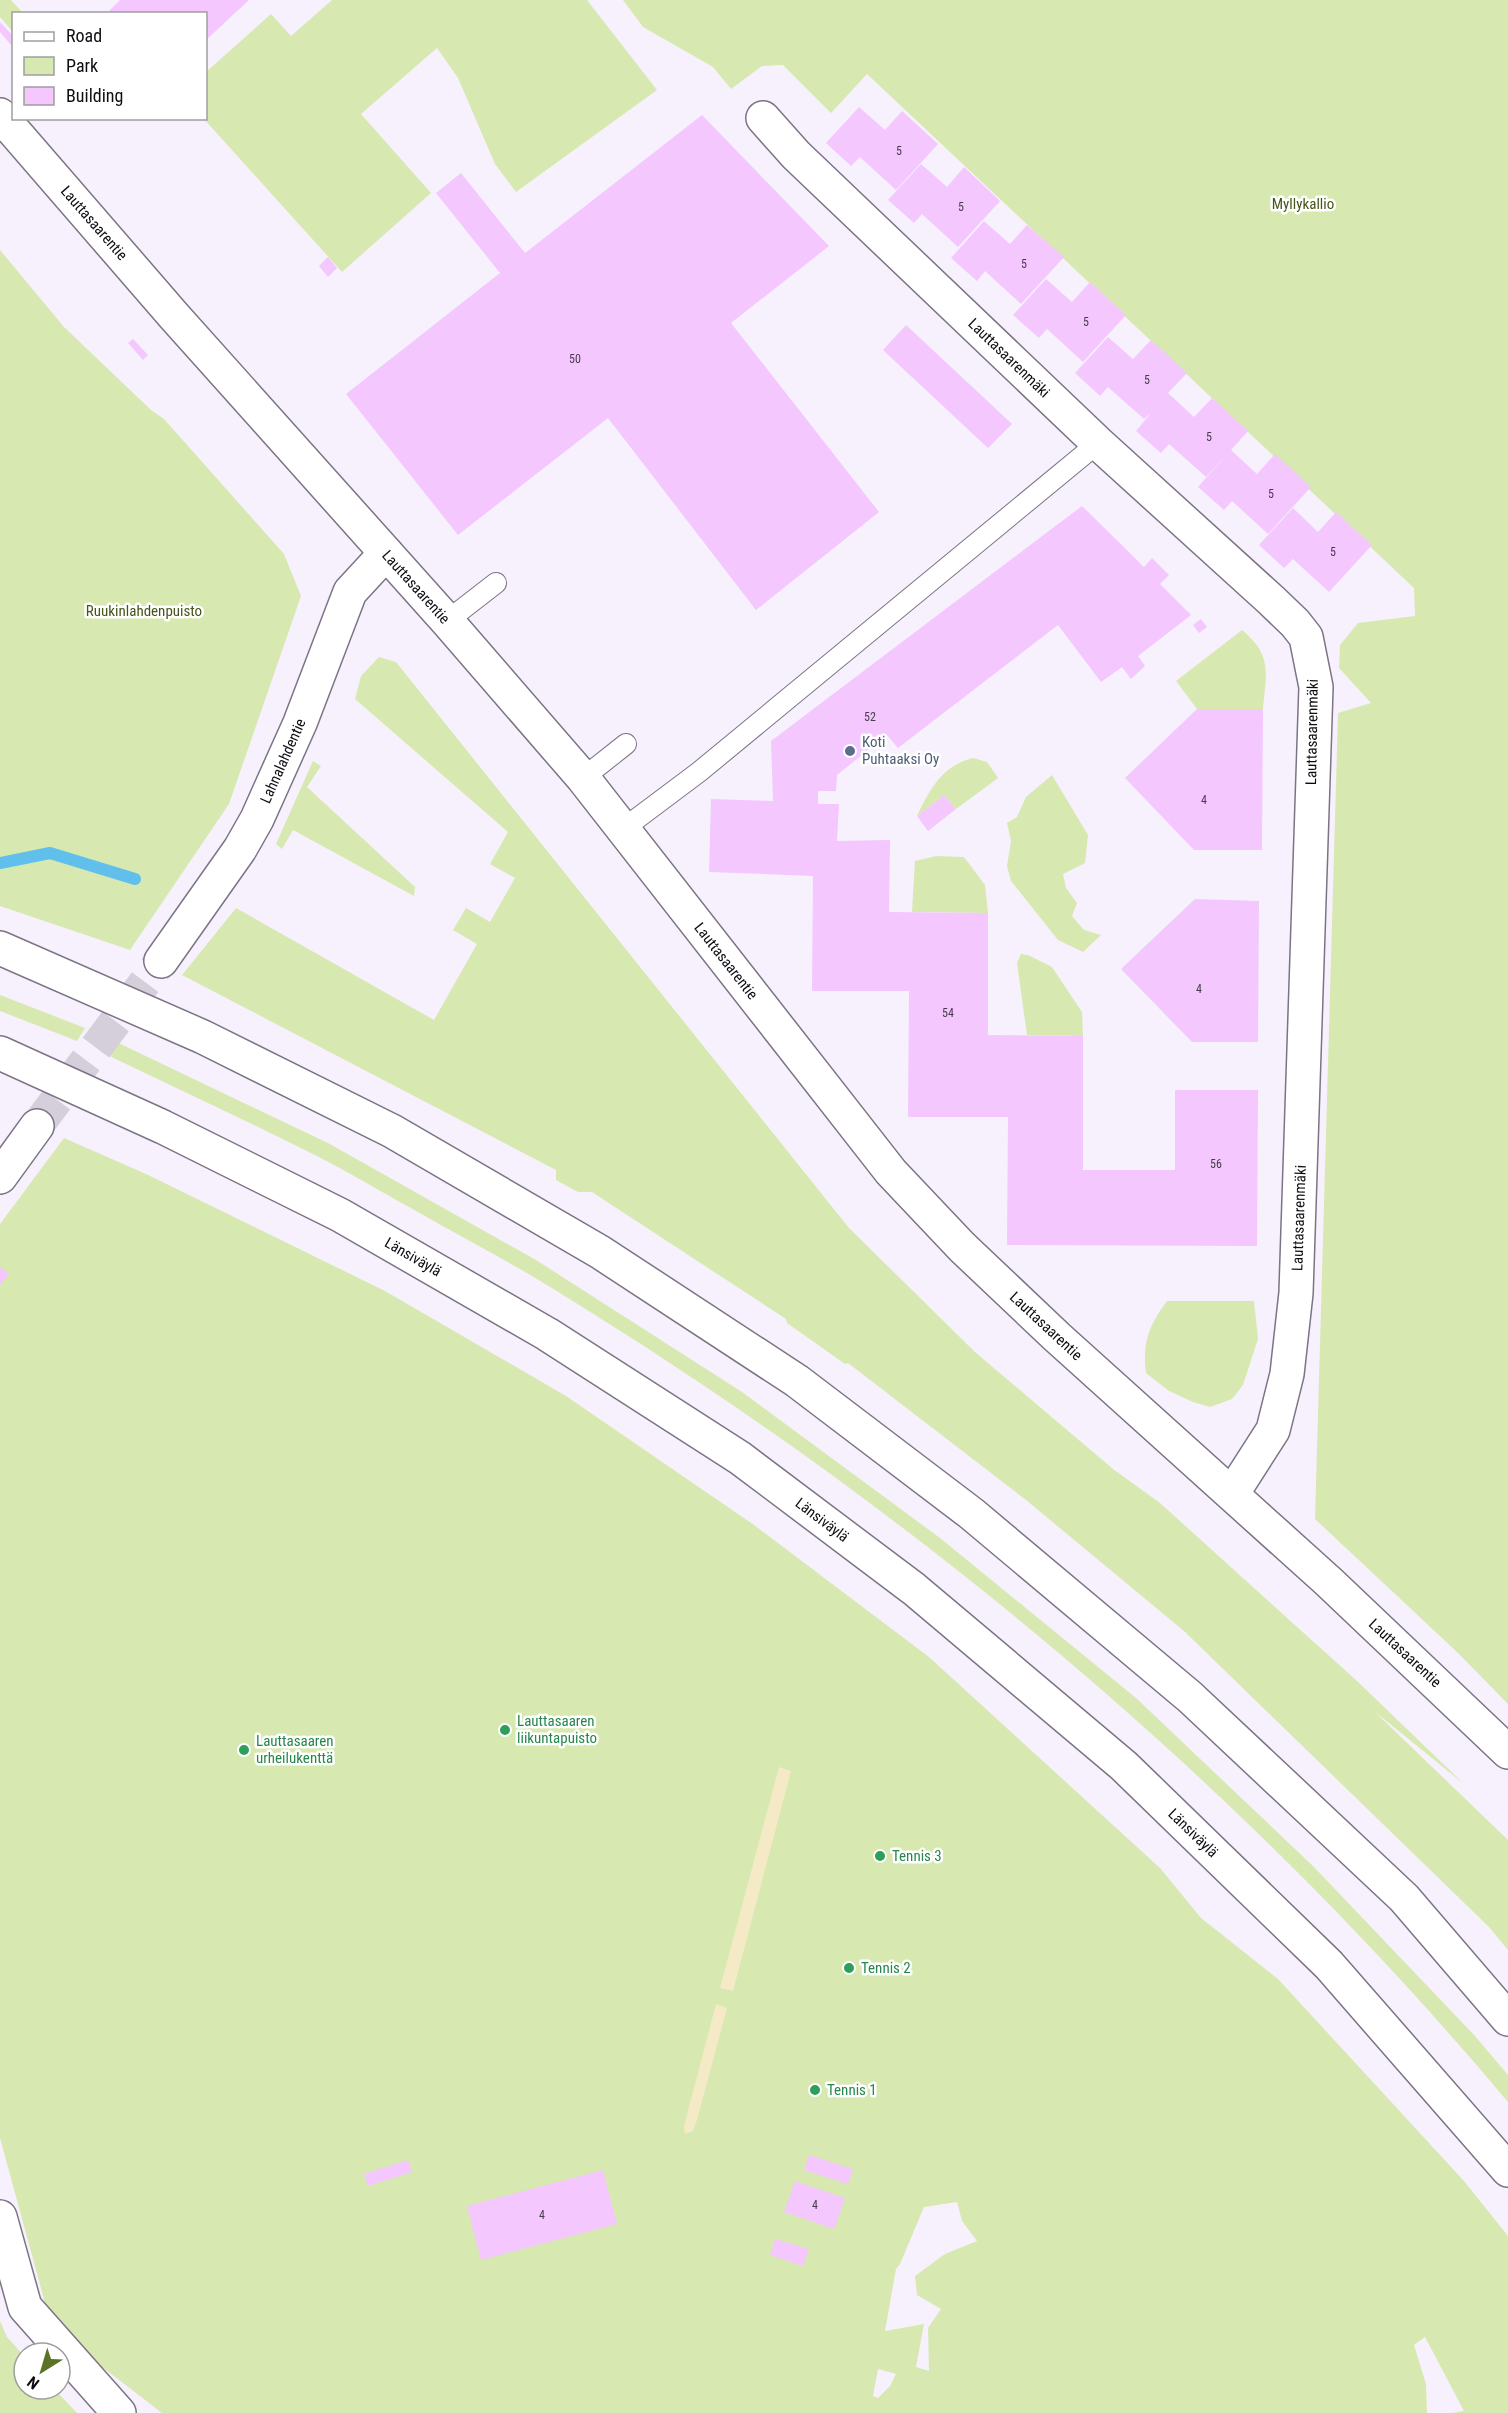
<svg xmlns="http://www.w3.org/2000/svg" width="1508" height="2413" font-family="'Roboto Condensed',sans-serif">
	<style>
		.green { fill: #d8e8b1; fill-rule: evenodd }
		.sand { fill: #f4eac5 }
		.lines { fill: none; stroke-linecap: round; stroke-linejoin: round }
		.stream { stroke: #61bfec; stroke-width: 12 }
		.building { fill: #f4c7fe }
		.minor-tunnel { stroke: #d4cfda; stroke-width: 33; stroke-dasharray: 33 16; stroke-linecap: butt }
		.service-casing { stroke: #7c7384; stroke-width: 22 }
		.minor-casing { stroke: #7c7384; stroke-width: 36 }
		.secondary-casing { stroke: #7c7384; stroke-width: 36 }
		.motorway-casing { stroke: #7c7384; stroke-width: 36 }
		.service { stroke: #fff; stroke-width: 20 }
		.minor { stroke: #fff; stroke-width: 33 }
		.secondary { stroke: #fff; stroke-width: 33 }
		.motorway { stroke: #fff; stroke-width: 33 }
		.service-dot { fill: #5c6f8a; stroke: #fff; stroke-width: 2 }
		.leisure-dot { fill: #2e9e5b; stroke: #fff; stroke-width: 2 }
		.labels { text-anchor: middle; stroke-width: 5; stroke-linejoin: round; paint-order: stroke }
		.number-label { font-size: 12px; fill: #483b4d }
		.park-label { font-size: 15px; fill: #465419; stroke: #fff }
		.street-label { font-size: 15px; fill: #0f0c12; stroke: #fff }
		.service-label { font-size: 15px; fill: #4e5e75; stroke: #fff; text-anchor: start }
		.leisure-label { font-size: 15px; fill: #27864d; stroke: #fff; text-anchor: start }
	</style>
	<rect width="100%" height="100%" fill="#f7f1fd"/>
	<g class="green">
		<path d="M 0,0 L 11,0 L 23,13 L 14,14 L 13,32 L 0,17 Z"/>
		<path d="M 332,0 L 587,0 L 657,90 L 516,192 L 495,164 L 458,78 L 437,48 L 361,114 L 431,193 L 342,272 L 204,119 L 206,72 L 271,14 L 291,36 Z"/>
		<path d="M 623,0 L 1508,0 L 1508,1704 L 1457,1652 L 1315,1519 L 1338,713 L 1371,703 L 1339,668 L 1340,645 L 1358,623 L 1415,616 L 1414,588 L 867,74 L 831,113 L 783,65 L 762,66 L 731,89 L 713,67 L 643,27 Z"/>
		<path d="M 0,250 L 64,327 L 151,410 L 164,419 L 284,554 L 301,596 L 229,804 L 130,950 L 0,906 Z"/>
		<path d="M 1242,630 C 1273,656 1266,673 1263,709 L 1197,709 L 1176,681 Z"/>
		<path d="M 379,657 L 396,662 L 849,1228 L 975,1352 L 1113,1469 L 1160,1503 L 1357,1681 L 1464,1784 L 1374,1711 L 1508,1840 L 1508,1950 L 1489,1927 L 1184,1631 L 1026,1500 L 848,1363 L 845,1364 L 787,1323 L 786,1319 L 592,1192 L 578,1192 L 556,1180 L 556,1170 L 182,975 L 236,908 L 434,1020 L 477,944 L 453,930 L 466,908 L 490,922 L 515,878 L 490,864 L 508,832 L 355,699 L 361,676 Z"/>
		<path d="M 973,758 L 987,762 L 998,778 L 956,809 L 944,795 L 917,816 C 930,789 943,765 973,758 Z"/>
		<path d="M 313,761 L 321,766 L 307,787 L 415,887 L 414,896 L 293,830 L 282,849 L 276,844 Z"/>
		<path d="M 1052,775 L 1088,835 L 1085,863 L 1063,874 L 1066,888 L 1077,903 L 1072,916 L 1084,930 L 1101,935 L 1083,952 L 1058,940 L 1011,881 L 1007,866 L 1011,841 L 1007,823 L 1017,817 L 1026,797 Z"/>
		<path d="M 936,856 L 964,857 L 985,885 L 988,913 L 912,912 L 915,861 Z"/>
		<path d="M 1021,954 L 1028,955 L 1052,967 L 1082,1012 L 1083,1036 L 1027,1035 L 1017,963 Z"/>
		<path d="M 0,995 L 85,1028 L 77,1041 L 0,1011 Z"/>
		<path d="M 108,1038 L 328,1143 L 536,1260 L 742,1392 L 940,1538 L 1136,1698 L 1313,1866 L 1475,2036 L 1508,2075 L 1508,2102 C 1232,1773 894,1494 527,1273 C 491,1252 454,1233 418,1212 C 385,1194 352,1174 317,1156 C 246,1120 173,1087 101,1052 Z"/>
		<path d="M 64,1138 L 146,1174 L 385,1291 L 566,1396 L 754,1525 L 929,1657 L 1160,1868 L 1201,1918 L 1278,1979 L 1464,2181 L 1508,2236 L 1508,2413 L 1452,2413 L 1464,2411 L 1425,2337 L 1414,2345 L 1426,2384 L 1427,2413 L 162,2413 L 97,2363 L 59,2327 L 45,2303 L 0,2138 L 0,1224 ZM 957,2202 L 962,2221 L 977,2241 L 945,2254 L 915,2276 L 917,2295 L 941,2309 L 928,2328 L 929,2371 L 916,2367 L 924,2324 L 885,2331 L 896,2269 L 900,2264 L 924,2207 ZM 878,2369 L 896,2374 L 890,2386 L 878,2398 L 873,2396 Z"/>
		<path d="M 1167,1301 L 1254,1301 L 1258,1339 L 1243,1385 L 1232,1399 L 1210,1407 L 1193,1402 L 1169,1391 L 1146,1373 C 1142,1343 1149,1325 1167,1301 Z"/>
		<path d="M 0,2321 L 7,2337 L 24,2356 L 24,2389 L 54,2389 L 77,2413 L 0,2413 Z"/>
	</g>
	<g class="sand">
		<path d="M 779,1767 L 791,1771 L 733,1991 L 720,1988 Z"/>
		<path d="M 716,2004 L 727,2008 L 697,2120 L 693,2131 L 685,2134 L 684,2126 Z"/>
	</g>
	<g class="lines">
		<path class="stream" d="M 0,863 L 50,853 L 135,879"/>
	</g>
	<g class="building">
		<path d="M 120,0 L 249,0 L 206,40 L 206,14 L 106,14 Z"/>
		<path d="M 0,22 L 14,37 L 14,42 L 11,45 L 0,32 Z"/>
		<path d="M 859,107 L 885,130 L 902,111 L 938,144 L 896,190 L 860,157 L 851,166 L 826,143 Z"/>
		<path d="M 702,115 L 829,246 L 731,323 L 879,512 L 756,610 L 608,418 L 458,535 L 346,394 L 500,273 L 436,193 L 461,173 L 525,253 Z"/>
		<path d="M 921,164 L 947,187 L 964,167 L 1000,201 L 958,247 L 922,214 L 914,223 L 888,200 Z"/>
		<path d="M 984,221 L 1010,244 L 1027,225 L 1064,257 L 1021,304 L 985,271 L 977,281 L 951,258 Z"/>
		<path d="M 328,257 L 337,268 L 328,277 L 319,266 Z"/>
		<path d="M 1046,279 L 1072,302 L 1090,282 L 1126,315 L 1083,362 L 1047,329 L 1039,338 L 1013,315 Z"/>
		<path d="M 906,325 L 1012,424 L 988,448 L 883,350 Z"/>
		<path d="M 1108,337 L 1133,359 L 1151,340 L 1187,373 L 1168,393 L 1194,417 L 1212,398 L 1248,431 L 1231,450 L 1257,474 L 1275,454 L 1311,487 L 1268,534 L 1232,501 L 1224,510 L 1198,487 L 1229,452 L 1206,477 L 1169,444 L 1161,453 L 1136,431 L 1151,413 L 1144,419 L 1108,387 L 1100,396 L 1075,373 Z"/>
		<path d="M 133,339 L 148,355 L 143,360 L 128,343 Z"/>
		<path d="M 1082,506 L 1144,567 L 1152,558 L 1169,575 L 1160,584 L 1191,615 L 1138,656 L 1145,666 L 1131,679 L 1122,667 L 1101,682 L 1058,625 L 898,748 L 887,735 L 837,775 L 836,791 L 818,791 L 818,804 L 839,804 L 837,841 L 890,840 L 889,912 L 988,913 L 988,1035 L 1083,1036 L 1083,1170 L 1175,1170 L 1175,1090 L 1258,1090 L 1257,1246 L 1007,1245 L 1008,1117 L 908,1117 L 909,991 L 812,991 L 813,876 L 709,872 L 711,799 L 773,801 L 771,741 Z"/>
		<path d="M 1293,508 L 1318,532 L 1336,512 L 1372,545 L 1329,592 L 1293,559 L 1284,568 L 1259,545 Z"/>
		<path d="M 1201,619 L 1207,627 L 1199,633 L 1193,625 Z"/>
		<path d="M 1197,709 L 1263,709 L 1262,850 L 1194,850 L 1125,778 Z"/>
		<path d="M 944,795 L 956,809 L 928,831 L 917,816 Z"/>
		<path d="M 1195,899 L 1259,901 L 1258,1042 L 1192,1042 L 1121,969 Z"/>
		<path d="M 0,1267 L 9,1274 L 0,1285 Z"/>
		<path d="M 809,2155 L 853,2169 L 848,2184 L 804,2170 Z"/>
		<path d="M 408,2160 L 412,2172 L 368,2186 L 364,2174 Z"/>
		<path d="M 603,2170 L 617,2224 L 481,2260 L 467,2206 Z"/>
		<path d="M 795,2181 L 845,2198 L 834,2229 L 784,2212 Z"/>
		<path d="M 775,2239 L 809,2249 L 803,2266 L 770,2255 Z"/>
	</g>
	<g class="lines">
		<path class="minor-tunnel" d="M 37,1126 L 161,961"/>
		<g class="service-casing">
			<g id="service">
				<path d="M 447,621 L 496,583"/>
				<path d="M 583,778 L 626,744"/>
				<path d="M 623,829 L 699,772 L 1098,443"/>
			</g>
		</g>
		<g class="minor-casing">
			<g id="minor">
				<path d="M 763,118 L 796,155 L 1098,443 L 1271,600 L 1295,623 L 1306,637 L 1316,687 L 1296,1293 L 1287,1374 L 1273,1430 L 1232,1494"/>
				<path d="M 161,961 L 240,849 L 257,819 L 300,723 L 350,592 L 386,553"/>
				<path d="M 0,1177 L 37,1126"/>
				<path d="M 0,2217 L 25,2307 L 119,2413"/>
			</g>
		</g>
		<g class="secondary-casing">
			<path id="secondary" d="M 0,115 L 174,316 L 447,621 L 583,778 L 891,1172 L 962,1247 L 1057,1337 L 1329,1582 L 1508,1752"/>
		</g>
		<g class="motorway-casing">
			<g id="motorway">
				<path d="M 0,948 L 203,1037 L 392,1131 L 600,1252 L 797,1381 L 972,1514 L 1190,1697 L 1404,1898 L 1508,2019"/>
				<path d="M 0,1053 L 163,1127 L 340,1215 L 547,1334 L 740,1458 L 914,1589 L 1124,1766 L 1329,1965 L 1508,2170"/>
			</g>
		</g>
		<use href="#service" class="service"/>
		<use href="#minor" class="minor"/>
		<use href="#secondary" class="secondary"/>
		<use href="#motorway" class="motorway"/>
	</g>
	<circle class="service-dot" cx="850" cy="751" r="6"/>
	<g class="leisure-dot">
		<circle cx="505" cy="1730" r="6"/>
		<circle cx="244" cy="1750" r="6"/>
		<circle cx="880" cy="1856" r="6"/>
		<circle cx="849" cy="1968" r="6"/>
		<circle cx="815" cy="2090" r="6"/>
	</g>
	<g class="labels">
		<g class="number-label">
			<text x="899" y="155">5</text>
			<text x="961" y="211">5</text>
			<text x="1024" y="268">5</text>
			<text x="1086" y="326">5</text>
			<text x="575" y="363">50</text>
			<text x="1147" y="384">5</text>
			<text x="1209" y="441">5</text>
			<text x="1271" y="498">5</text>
			<text x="1333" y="556">5</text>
			<text x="870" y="721">52</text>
			<text x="1204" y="804">4</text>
			<text x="1199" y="993">4</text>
			<text x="948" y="1017">54</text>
			<text x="1216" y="1168">56</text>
			<text x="815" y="2209">4</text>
			<text x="542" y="2219">4</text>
		</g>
		<g class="park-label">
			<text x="1303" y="209">Myllykallio</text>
			<text x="144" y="616">Ruukinlahdenpuisto</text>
		</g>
		<g class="street-label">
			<text transform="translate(94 223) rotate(49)" y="5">Lauttasaarentie</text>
			<text transform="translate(1009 358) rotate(44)" y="5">Lauttasaarenmäki</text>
			<text transform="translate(416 587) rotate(48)" y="5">Lauttasaarentie</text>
			<text transform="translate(1312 732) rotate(-89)" y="5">Lauttasaarenmäki</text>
			<text transform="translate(283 761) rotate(-66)" y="5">Lahnalahdentie</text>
			<text transform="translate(726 961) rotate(52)" y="5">Lauttasaarentie</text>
			<text transform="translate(1299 1218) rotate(-88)" y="5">Lauttasaarenmäki</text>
			<text transform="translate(413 1257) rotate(30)" y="5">Länsiväylä</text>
			<text transform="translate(1046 1326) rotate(43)" y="5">Lauttasaarentie</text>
			<text transform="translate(822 1520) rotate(37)" y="5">Länsiväylä</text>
			<text transform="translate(1405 1653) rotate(43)" y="5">Lauttasaarentie</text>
			<text transform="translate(1193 1833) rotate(44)" y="5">Länsiväylä</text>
		</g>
		<g class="service-label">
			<text x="862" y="747">Koti<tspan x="862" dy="17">Puhtaaksi Oy</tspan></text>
		</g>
		<g class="leisure-label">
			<text x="517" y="1726">Lauttasaaren<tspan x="517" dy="17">liikuntapuisto</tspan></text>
			<text x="256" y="1746">Lauttasaaren<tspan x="256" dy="17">urheilukenttä</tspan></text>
			<text x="892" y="1861">Tennis 3</text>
			<text x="861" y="1973">Tennis 2</text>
			<text x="827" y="2095">Tennis 1</text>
		</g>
	</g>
	<rect x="12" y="12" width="195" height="108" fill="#ffffff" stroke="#9f9ea0" stroke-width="1.5"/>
	<rect x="24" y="32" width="30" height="9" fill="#ffffff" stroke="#9f9ea0" stroke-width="1.5"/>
	<text x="66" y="42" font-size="18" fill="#0f0c12">Road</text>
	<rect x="24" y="57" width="30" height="18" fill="#d8e8b1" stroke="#9f9ea0" stroke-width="1.5"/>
	<text x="66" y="72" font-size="18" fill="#0f0c12">Park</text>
	<rect x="24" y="87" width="30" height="18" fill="#f4c7fe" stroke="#9f9ea0" stroke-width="1.5"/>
	<text x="66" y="102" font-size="18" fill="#0f0c12">Building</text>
	<g transform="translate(42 2371) rotate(217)"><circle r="28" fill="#ffffff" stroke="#9f9ea0" stroke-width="1.5"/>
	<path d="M0-4.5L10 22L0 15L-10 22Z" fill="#5a7325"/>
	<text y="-9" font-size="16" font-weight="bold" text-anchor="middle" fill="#0f0c12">N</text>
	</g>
</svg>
